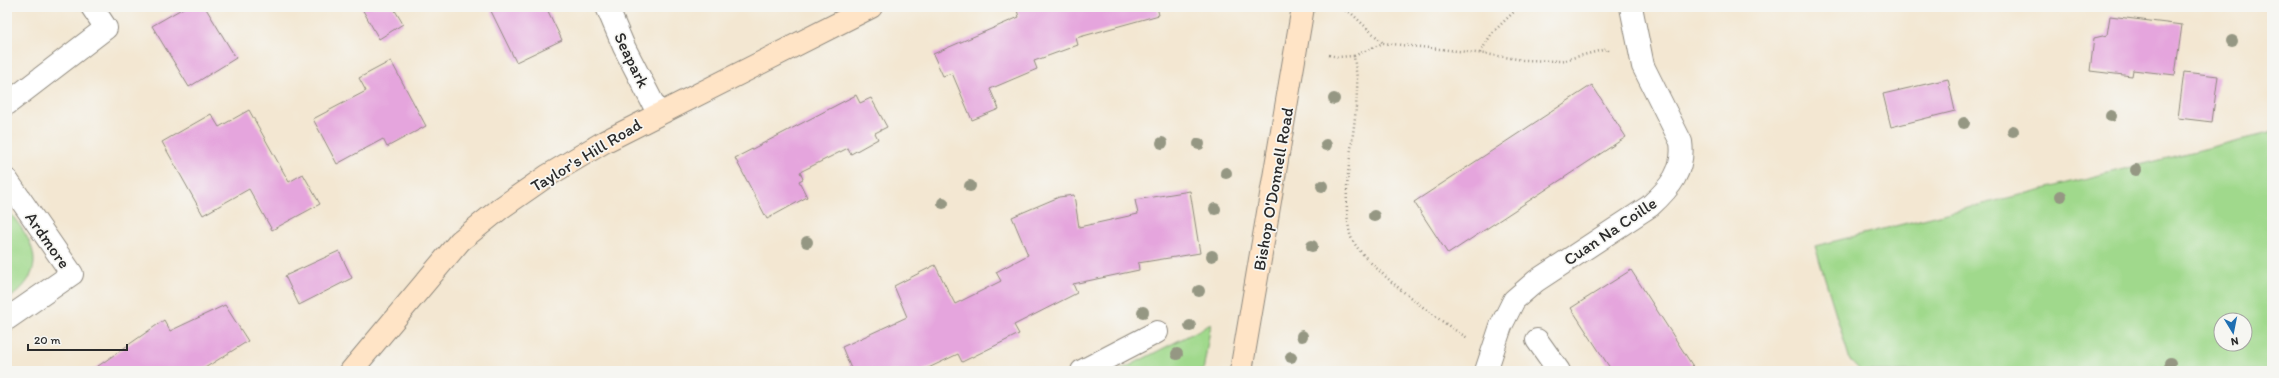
<svg xmlns="http://www.w3.org/2000/svg" width="2279" height="378" font-family="Itim,sans-serif">
	<style>
		.green { fill: #a0d98c; stroke: #66825c; fill-rule: evenodd }
		.building { fill: #e5a5dd }
		.lines { fill: none; stroke-linecap: round; stroke-linejoin: round }
		.street-casing { stroke: #8f897e; stroke-width: 24 }
		.secondary-casing { stroke: #8f897e; stroke-width: 24 }
		.path { stroke: #8f897e; stroke-width: 2.5; stroke-dasharray: 1 3; stroke-linecap: butt }
		.street { stroke: #fff; stroke-width: 22 }
		.secondary { stroke: #ffe4c6; stroke-width: 22 }
		.tree { fill: #959783 }
		.labels { text-anchor: middle; stroke-width: 3.5; stroke-linejoin: round; paint-order: stroke }
		.street-label { font-size: 17px; fill: #2b2b2b; stroke: #f6f6f2 }
	</style>
	<rect width="100%" height="100%" fill="#f6f6f2"/>
	<filter id="ink" filterUnits="userSpaceOnUse"><feTurbulence type="fractalNoise" baseFrequency=".025" numOctaves="2"/><feDisplacementMap in="SourceGraphic" scale="8" xChannelSelector="R" yChannelSelector="G"/><feConvolveMatrix kernelMatrix="1 2 1 2 8 2 1 2 1" color-interpolation-filters="sRGB"/></filter>
	<filter id="wash" filterUnits="userSpaceOnUse"><feTurbulence type="fractalNoise" baseFrequency=".012" numOctaves="4" result="noise"/><feDisplacementMap in="SourceGraphic" scale="16" xChannelSelector="R" yChannelSelector="G"/><feGaussianBlur stdDeviation="0.9" result="paint"/><feColorMatrix in="noise" values="0 0 0 0 0 0 0 0 0 0 0 0 0 0 0 0 0 1.4 0 .05"/><feComposite in="paint" operator="in"/></filter>
	<g filter="url(#wash)">
		<rect width="100%" height="100%" fill="#f3e7d2"/>
		<g class="green">
			<path d="M 2272,132 L 2272,371 L 1861,371 L 1850,360 L 1815,246 ZM 2221,320 L 2245,320 L 2245,344 L 2221,344 Z"/>
			<path d="M 7,209 C 34,242 51,270 7,300 Z"/>
			<path d="M 1211,324 L 1203,371 L 1119,371 Z"/>
		</g>
		<g id="blocks">
			<g class="building">
				<path d="M 185,7 L 205,7 L 236,58 L 189,87 L 152,26 Z"/>
				<path d="M 361,7 L 393,7 L 403,24 L 379,39 Z"/>
				<path d="M 489,7 L 546,7 L 562,40 L 516,62 Z"/>
				<path d="M 1016,7 L 1157,7 L 1159,15 L 1076,38 L 1078,45 L 1034,61 L 1037,69 L 990,89 L 999,109 L 972,120 L 952,73 L 943,76 L 933,54 L 1019,17 Z"/>
				<path d="M 2110,16 L 2182,25 L 2175,75 L 2133,70 L 2132,76 L 2090,71 L 2094,38 L 2107,35 Z"/>
				<path d="M 391,61 L 426,126 L 387,147 L 383,139 L 337,164 L 313,119 L 366,91 L 359,78 Z"/>
				<path d="M 2184,72 L 2218,76 L 2212,122 L 2178,118 Z"/>
				<path d="M 1948,79 L 1955,111 L 1891,127 L 1883,94 Z"/>
				<path d="M 1592,85 L 1626,137 L 1448,254 L 1414,202 Z"/>
				<path d="M 856,95 L 860,103 L 871,98 L 887,127 L 875,133 L 878,139 L 851,154 L 848,148 L 800,172 L 803,179 L 799,181 L 807,197 L 767,219 L 735,158 Z"/>
				<path d="M 249,110 L 289,182 L 303,174 L 320,204 L 272,230 L 249,189 L 203,215 L 162,142 L 211,114 L 219,127 Z"/>
				<path d="M 1190,191 L 1200,253 L 1138,263 L 1139,270 L 1073,284 L 1077,293 L 1014,325 L 1019,334 L 962,362 L 958,354 L 922,371 L 852,371 L 842,347 L 907,317 L 894,286 L 935,265 L 955,304 L 1001,281 L 996,272 L 1028,255 L 1012,217 L 1059,197 L 1074,195 L 1079,227 L 1138,214 L 1135,200 Z"/>
				<path d="M 339,251 L 352,278 L 299,305 L 285,276 Z"/>
				<path d="M 1631,270 L 1696,371 L 1612,371 L 1571,308 Z"/>
				<path d="M 225,305 L 248,341 L 200,371 L 91,371 L 164,320 L 170,331 Z"/>
			</g>
		</g>
	</g>
	<g filter="url(#ink)">
		<use href="#blocks" fill-opacity="0" stroke="#8f897e" stroke-width="1"/>
		<g class="lines">
			<g class="street-casing">
				<g id="street">
					<path d="M 607,7 L 624,47 L 658,113"/>
					<path d="M 7,104 L 106,28 L 92,7"/>
					<path d="M 7,180 L 72,274 L 7,319"/>
					<path d="M 1537,340 L 1559,371"/>
					<path d="M 1082,371 L 1157,332"/>
					<path d="M 1486,371 L 1501,326 L 1514,300 L 1536,281 L 1650,206 C 1670,188 1685,170 1681,142 L 1643,66 L 1631,7"/>
				</g>
			</g>
			<g class="secondary-casing">
				<g id="secondary">
					<path d="M 351,371 L 460,241 L 501,208 L 547,176 L 604,142 L 871,7"/>
					<path d="M 1241,371 L 1303,7"/>
				</g>
			</g>
			<g class="path">
				<path d="M 1338,7 L 1351,13 L 1383,43"/>
				<path d="M 1480,53 L 1492,33 L 1519,7"/>
				<path d="M 1329,55 L 1338,57 L 1354,56 C 1355,67 1358,78 1357,89 C 1356,137 1340,187 1350,234 C 1355,259 1444,325 1468,338"/>
				<path d="M 1354,56 L 1383,43 L 1486,54 L 1523,60 L 1560,61 L 1607,49 L 1610,53"/>
			</g>
			<use href="#street" class="street"/>
			<use href="#secondary" class="secondary"/>
		</g>
		<g class="tree">
			<circle cx="2232" cy="41" r="6"/>
			<circle cx="1334" cy="99" r="6"/>
			<circle cx="2111" cy="116" r="6"/>
			<circle cx="1964" cy="123" r="6"/>
			<circle cx="2013" cy="131" r="6"/>
			<circle cx="1162" cy="143" r="6"/>
			<circle cx="1199" cy="144" r="6"/>
			<circle cx="1326" cy="145" r="6"/>
			<circle cx="2136" cy="170" r="6"/>
			<circle cx="1226" cy="173" r="6"/>
			<circle cx="970" cy="186" r="6"/>
			<circle cx="1322" cy="186" r="6"/>
			<circle cx="2061" cy="196" r="6"/>
			<circle cx="943" cy="203" r="6"/>
			<circle cx="1215" cy="209" r="6"/>
			<circle cx="1374" cy="216" r="6"/>
			<circle cx="807" cy="242" r="6"/>
			<circle cx="1312" cy="246" r="6"/>
			<circle cx="1212" cy="256" r="6"/>
			<circle cx="1199" cy="291" r="6"/>
			<circle cx="1143" cy="312" r="6"/>
			<circle cx="1190" cy="326" r="6"/>
			<circle cx="1302" cy="336" r="6"/>
			<circle cx="1177" cy="354" r="6"/>
			<circle cx="1291" cy="357" r="6"/>
			<circle cx="2170" cy="363" r="6"/>
		</g>
	</g>
	<g class="labels">
		<g class="street-label">
			<text transform="translate(632 60) rotate(64)" y="6">Seapark</text>
			<text transform="translate(586 155) rotate(-31)" y="6">Taylor's Hill Road</text>
			<text transform="translate(1273 189) rotate(-80)" y="6">Bishop O'Donnell Road</text>
			<text transform="translate(1610 231) rotate(-34)" y="6">Cuan Na Coille</text>
			<text transform="translate(48 240) rotate(55)" y="6">Ardmore</text>
		</g>
	</g>
	<rect width="2279" height="378" fill="none" stroke="#f6f6f2" stroke-width="24"/>
	<g transform="translate(2233 332) rotate(170)"><circle r="19" fill="#f6f6f2" stroke="#a5a5a2"/>
	<path d="M0-3L7 15L0 10L-7 15Z" fill="#1f6fb2"/>
	<text y="-6" font-size="11" font-weight="bold" text-anchor="middle" fill="#2b2b2b">N</text>
	</g>
	<path d="M28 344v6h99v-6" fill="none" stroke="#2b2b2b" stroke-width="2"/>
	<text x="34" y="344" font-size="12" fill="#2b2b2b" stroke="#f6f6f2" stroke-width="3" paint-order="stroke">20 m</text>
</svg>
